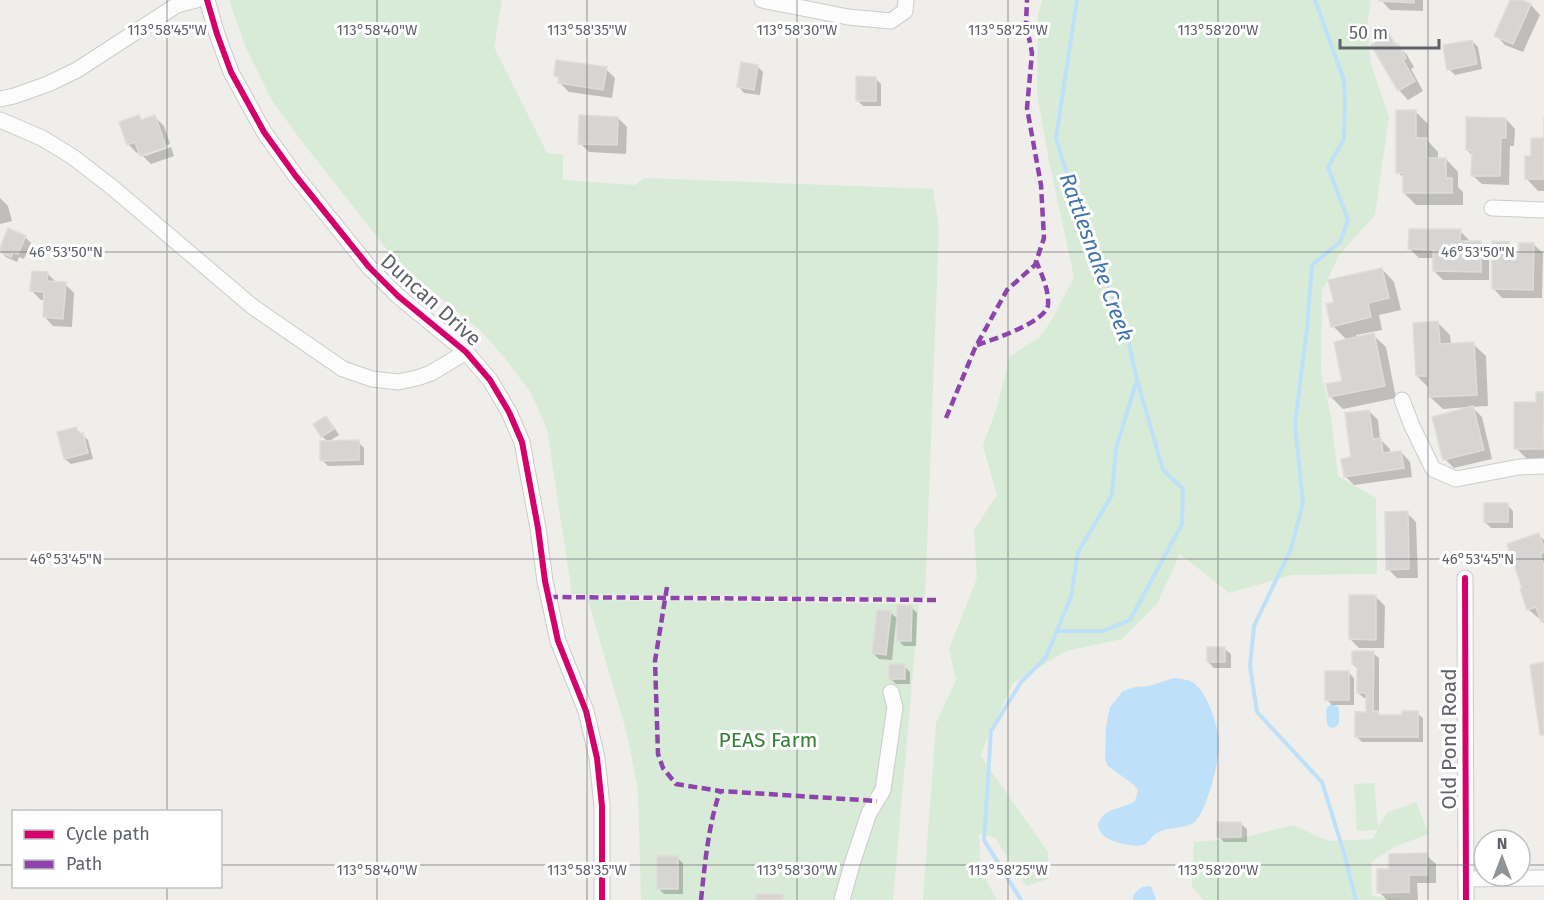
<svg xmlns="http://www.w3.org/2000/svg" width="1544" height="900" font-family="'Fira Sans',sans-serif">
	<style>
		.green { fill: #d8ebd6 }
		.water { fill: #bfe0f9 }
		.shadow { fill: #0003 }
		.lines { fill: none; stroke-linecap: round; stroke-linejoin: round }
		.stream { stroke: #bfe0f9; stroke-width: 4 }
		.building { fill: #d6d5d3; stroke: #deddd9; stroke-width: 1.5 }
		.minor-casing { stroke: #cbcccc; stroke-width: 17 }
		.minor { stroke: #fdfcfc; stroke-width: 15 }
		.quiet { stroke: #8e44ad; stroke-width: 4.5; stroke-dasharray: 9 4.5; stroke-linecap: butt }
		.cycleway-casing { stroke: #fff; stroke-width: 10 }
		.cycleway { stroke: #d6006c; stroke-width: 6 }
		.ticks { fill: none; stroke: #5f6368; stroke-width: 1.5; stroke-opacity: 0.45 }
		.labels { text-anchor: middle; stroke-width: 6; stroke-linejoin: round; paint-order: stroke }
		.street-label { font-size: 21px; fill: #5f6368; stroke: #fff }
		.park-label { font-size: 21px; fill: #348238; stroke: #fff }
		.water-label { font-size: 22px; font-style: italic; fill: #4174aa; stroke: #fff }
		.ticks-label { font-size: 15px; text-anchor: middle; fill: #5f6368; stroke: #fff; stroke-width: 6; stroke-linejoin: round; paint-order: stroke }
	</style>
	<rect width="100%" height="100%" fill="#efeeea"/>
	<g class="green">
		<path d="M 229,0 L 502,0 L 494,47 L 547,153 L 563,155 L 563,180 L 635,185 L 644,178 L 933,189 L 939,229 L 925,598 L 572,594 L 547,429 L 531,393 L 504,357 L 480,330 L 397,262 L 300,139 L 271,99 L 246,48 Z"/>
		<path d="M 1042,0 L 1371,0 L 1367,25 L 1371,64 L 1389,117 L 1375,215 L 1339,255 L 1322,291 L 1321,371 L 1331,417 L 1338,476 L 1376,498 L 1377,574 L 1292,575 L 1229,593 L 1180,554 L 1157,604 L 1122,639 L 1066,651 L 1013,683 L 980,755 L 1048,852 L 1048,879 L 1026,886 L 995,838 L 979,833 L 981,871 L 997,900 L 923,900 L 936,723 L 956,680 L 949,649 L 977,578 L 974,530 L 997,495 L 983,446 L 997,407 L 1010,356 L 1040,337 L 1051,321 L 1074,277 L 1049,161 L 1037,94 L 1038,16 Z"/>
		<path d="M 588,600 L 919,604 L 893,900 L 641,900 L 638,790 L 627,734 Z"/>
		<path d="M 1374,783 L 1378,827 L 1387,813 L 1416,802 L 1429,834 L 1396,846 L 1371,862 L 1372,896 L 1403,900 L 1203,900 L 1192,886 L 1194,842 L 1242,838 L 1293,825 L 1328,841 L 1373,839 L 1377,830 L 1357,831 L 1354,784 Z"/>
	</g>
	<g class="water">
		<path d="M 1174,678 C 1180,679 1187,679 1192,682 C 1205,690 1212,711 1216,725 C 1218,732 1220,740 1219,748 C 1218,764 1206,816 1192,824 C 1181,829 1167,827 1157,833 C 1151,836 1149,843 1143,845 C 1135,848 1111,842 1104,836 C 1100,832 1096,826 1100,820 C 1107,807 1124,809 1135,801 L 1138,790 L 1133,784 L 1108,766 L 1105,759 L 1106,726 L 1110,707 L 1123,691 L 1135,687 L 1149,686 Z"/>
		<path d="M 1331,704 C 1342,705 1339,715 1339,723 L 1334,728 L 1329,727 L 1327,724 L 1326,709 Z"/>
		<path d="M 1151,886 L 1156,900 L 1133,900 L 1134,894 L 1142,887 Z"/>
	</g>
	<g class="shadow">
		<path d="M 1381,0 L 1423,0 L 1423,11 L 1390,10 Z"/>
		<path d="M 1512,0 L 1518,0 L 1531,5 L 1540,15 L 1523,52 L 1505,45 L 1496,35 Z"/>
		<path d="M 1389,36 L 1407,55 L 1414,67 L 1411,69 L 1423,91 L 1408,100 L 1399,90 L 1373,45 Z"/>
		<path d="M 1472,41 L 1478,47 L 1482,69 L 1455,75 L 1449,69 Z"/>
		<path d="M 757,66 L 763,72 L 760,95 L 744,93 L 739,87 Z"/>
		<path d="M 606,69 L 615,78 L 612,98 L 569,92 L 560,83 L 560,80 L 556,76 Z"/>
		<path d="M 875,78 L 881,84 L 881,106 L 863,106 L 857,100 Z"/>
		<path d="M 1415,111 L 1428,124 L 1428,141 L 1438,152 L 1438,159 L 1446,159 L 1458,172 L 1458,187 L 1463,192 L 1463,205 L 1416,205 L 1404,193 L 1404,178 L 1398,172 Z"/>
		<path d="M 139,117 L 143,121 L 155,117 L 164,126 L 170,144 L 145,153 L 145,156 L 171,147 L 174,156 L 151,164 L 142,155 L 140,152 L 137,153 L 128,144 Z"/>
		<path d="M 618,118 L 627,127 L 626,154 L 589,152 L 580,143 Z"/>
		<path d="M 1506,119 L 1515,129 L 1514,146 L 1510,146 L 1509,185 L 1482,184 L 1472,175 L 1473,156 L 1467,150 Z"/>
		<path d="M 1544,140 L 1544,191 L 1538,191 L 1526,178 Z"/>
		<path d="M 0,198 L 8,206 L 12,221 L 0,224 Z"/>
		<path d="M 1460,231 L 1469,240 L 1469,242 L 1480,243 L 1489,252 L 1489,280 L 1443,280 L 1434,271 L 1434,258 L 1419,258 L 1410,249 Z"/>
		<path d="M 25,237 L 31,243 L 24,259 L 19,257 L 17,262 L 6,257 L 0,251 Z"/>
		<path d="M 1509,243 L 1520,255 L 1533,244 L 1543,253 L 1542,298 L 1502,298 L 1493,288 Z"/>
		<path d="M 1382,269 L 1394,282 L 1401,310 L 1379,315 L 1382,330 L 1356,335 L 1357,338 L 1373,335 L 1386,347 L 1396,398 L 1343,409 L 1331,397 L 1343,382 L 1347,340 L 1333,326 L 1335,304 Z"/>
		<path d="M 47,273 L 56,282 L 65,284 L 74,293 L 72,327 L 53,326 L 44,316 L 45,300 L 41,300 L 32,291 Z"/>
		<path d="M 1438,323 L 1450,335 L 1451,345 L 1473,344 L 1486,356 L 1488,406 L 1472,407 L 1482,417 L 1492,459 L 1454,468 L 1445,459 L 1469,407 L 1443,409 L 1430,397 L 1430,389 L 1417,376 Z"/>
		<path d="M 1538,393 L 1544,393 L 1544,460 L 1528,460 L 1516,448 L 1538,403 Z"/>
		<path d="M 1369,411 L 1378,420 L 1380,439 L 1390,449 L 1390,454 L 1401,452 L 1410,462 L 1412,477 L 1354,485 L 1345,476 Z"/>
		<path d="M 326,418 L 332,424 L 339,435 L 328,442 L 322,436 Z"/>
		<path d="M 76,429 L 88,440 L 93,459 L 71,464 L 65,459 Z"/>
		<path d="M 358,442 L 364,448 L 364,465 L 328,466 L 322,460 Z"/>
		<path d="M 1507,505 L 1513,511 L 1513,528 L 1491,528 L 1485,522 Z"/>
		<path d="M 1407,513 L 1416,522 L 1418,578 L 1397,578 L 1388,569 Z"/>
		<path d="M 1539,535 L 1544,540 L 1544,623 L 1528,609 L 1524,589 Z"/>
		<path d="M 1375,596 L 1385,606 L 1384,648 L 1359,648 L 1350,639 Z"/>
		<path d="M 911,607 L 917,613 L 916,646 L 904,646 L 898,640 L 898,622 L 896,621 L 892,660 L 879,659 L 873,653 L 891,613 L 899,620 Z"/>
		<path d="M 1225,649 L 1231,654 L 1231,668 L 1214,668 L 1208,662 Z"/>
		<path d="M 1373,653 L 1379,658 L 1379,714 L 1381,717 L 1403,717 L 1417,713 L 1423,718 L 1423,742 L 1362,742 L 1356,736 L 1368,713 L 1368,699 L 1364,698 L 1358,693 L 1358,669 L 1353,664 Z"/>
		<path d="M 904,666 L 910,672 L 910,684 L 896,684 L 890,678 Z"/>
		<path d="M 1348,672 L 1354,678 L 1354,705 L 1332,705 L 1326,699 Z"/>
		<path d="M 1241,824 L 1247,829 L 1247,842 L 1224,842 L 1218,836 Z"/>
		<path d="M 1426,855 L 1436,864 L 1436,883 L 1417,883 L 1418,900 L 1387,900 L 1379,892 L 1391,870 Z"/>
		<path d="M 677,858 L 683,863 L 683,894 L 664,894 L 658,888 Z"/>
	</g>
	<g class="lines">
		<g class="stream">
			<path d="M 1315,0 L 1344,80 L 1345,101 L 1344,139 L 1328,167 L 1348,220 L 1340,242 L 1312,265 L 1307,328 L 1295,424 L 1303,503 L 1291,549 L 1254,626 L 1250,666 L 1257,712 L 1322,782 L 1344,853 L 1356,900"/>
			<path d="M 1057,631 L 1103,631 L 1130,620 L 1182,524 L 1183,489 L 1163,470 L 1137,380"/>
			<path d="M 1021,900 L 984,840 L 991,731 L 1021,682 L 1046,657 L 1071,597 L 1078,552 L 1112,495 L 1116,448 L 1137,380 L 1124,321 L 1086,237 L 1056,138 L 1077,0"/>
		</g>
	</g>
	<g class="building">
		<path d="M 1379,0 L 1414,0 L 1414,3 L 1379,1 Z"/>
		<path d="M 1510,0 L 1522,0 L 1531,4 L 1513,44 L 1494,36 Z"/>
		<path d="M 1389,34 L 1396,46 L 1398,44 L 1406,58 L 1403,60 L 1415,81 L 1398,91 L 1371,45 Z"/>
		<path d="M 1472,40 L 1477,64 L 1447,70 L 1443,45 Z"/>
		<path d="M 556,60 L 607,67 L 603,90 L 558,83 L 559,77 L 554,76 Z"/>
		<path d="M 741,62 L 758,65 L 754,90 L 737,87 Z"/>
		<path d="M 856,76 L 876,77 L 876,101 L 856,101 Z"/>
		<path d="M 1396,110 L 1416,110 L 1416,138 L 1427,138 L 1427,158 L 1446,158 L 1446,178 L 1452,178 L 1452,193 L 1403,193 L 1403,173 L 1396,173 Z"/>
		<path d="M 139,115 L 141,120 L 155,115 L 166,147 L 140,156 L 135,142 L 127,145 L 119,122 Z"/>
		<path d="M 579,115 L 618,117 L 617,145 L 578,144 Z"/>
		<path d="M 1466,117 L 1506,118 L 1506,138 L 1501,138 L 1500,176 L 1471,176 L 1472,151 L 1466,150 Z"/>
		<path d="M 1544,117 L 1544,179 L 1525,179 L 1525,156 L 1531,156 L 1531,138 L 1544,138 Z"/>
		<path d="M 8,228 L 26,236 L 18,254 L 13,252 L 11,257 L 0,252 L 0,248 Z"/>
		<path d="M 1409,229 L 1461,229 L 1460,241 L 1481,241 L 1481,272 L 1433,271 L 1433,250 L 1408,249 Z"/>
		<path d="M 1492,241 L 1509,242 L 1509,253 L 1519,253 L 1519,243 L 1534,243 L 1533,290 L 1492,289 Z"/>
		<path d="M 1382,268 L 1389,298 L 1368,303 L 1371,317 L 1331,327 L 1326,304 L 1334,302 L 1328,280 Z"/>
		<path d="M 32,271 L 48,272 L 47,281 L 66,282 L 63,319 L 43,317 L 44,292 L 30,291 Z"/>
		<path d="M 1438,321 L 1440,344 L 1474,342 L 1477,395 L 1429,397 L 1428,376 L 1416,376 L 1413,323 Z"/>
		<path d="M 1374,333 L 1385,386 L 1329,397 L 1326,384 L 1342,381 L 1334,342 Z"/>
		<path d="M 1536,392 L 1544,392 L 1543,449 L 1514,449 L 1514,402 L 1536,402 Z"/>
		<path d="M 1473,406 L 1484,450 L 1443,460 L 1432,417 Z"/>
		<path d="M 1369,410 L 1373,439 L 1381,438 L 1383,453 L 1401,451 L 1404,468 L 1344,477 L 1341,459 L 1351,457 L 1345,413 Z"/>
		<path d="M 326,416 L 334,429 L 321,437 L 313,424 Z"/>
		<path d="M 76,427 L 78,434 L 83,433 L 88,453 L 64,459 L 57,432 Z"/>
		<path d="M 359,440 L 359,460 L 320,461 L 320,441 Z"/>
		<rect x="1484" y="503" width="24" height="19"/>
		<path d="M 1408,511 L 1409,569 L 1386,570 L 1385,512 Z"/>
		<path d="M 1539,533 L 1544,548 L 1544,552 L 1540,554 L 1544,566 L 1544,621 L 1541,622 L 1536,607 L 1527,610 L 1520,589 L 1522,588 L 1507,544 Z"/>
		<path d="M 1349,595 L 1376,595 L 1376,640 L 1349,639 Z"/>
		<path d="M 897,605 L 912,606 L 911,641 L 897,641 Z"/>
		<path d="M 877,610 L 891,611 L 886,655 L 872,653 Z"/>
		<rect x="1207" y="647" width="18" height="15"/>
		<path d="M 1352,651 L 1374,651 L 1373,711 L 1378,711 L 1378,715 L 1402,715 L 1402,711 L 1418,711 L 1418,737 L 1355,737 L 1355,712 L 1366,712 L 1366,693 L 1357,693 L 1357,664 L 1352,664 Z"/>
		<path d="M 1544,662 L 1544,735 L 1540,735 L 1530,665 Z"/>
		<rect x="889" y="664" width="16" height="15"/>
		<rect x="1325" y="671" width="24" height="29"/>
		<rect x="1217" y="822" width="24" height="15"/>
		<path d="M 1427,853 L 1427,875 L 1409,875 L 1409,892 L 1377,893 L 1377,869 L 1389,869 L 1389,854 Z"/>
		<rect x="657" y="856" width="21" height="33"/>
		<rect x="756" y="894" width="27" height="6"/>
	</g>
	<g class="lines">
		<g class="minor-casing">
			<g id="minor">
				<path d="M 207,0 L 217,34 L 231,72 L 264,132 L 295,175 L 369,267 L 398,296 L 466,352 L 490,380 L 509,412 L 522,442 L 538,528 L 545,581 L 558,641 L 586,711 L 597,758 L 602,806 L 602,900"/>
				<path d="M 762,0 L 848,17 L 891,21 L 905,11 L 906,0"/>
				<path d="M 0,99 L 14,96 L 48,84 L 77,70 L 177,5 L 196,0"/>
				<path d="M 0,120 L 42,138 L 73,157 L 113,188 L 253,307 L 343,369 L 372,379 L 398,382 L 417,378 L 431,373 L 466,352"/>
				<path d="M 1492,208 L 1544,210"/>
				<path d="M 1402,400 L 1412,426 L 1433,469 L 1456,479 L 1519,467 L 1544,466"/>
				<path d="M 1465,578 L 1466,900"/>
				<path d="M 1466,879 L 1544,878"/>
				<path d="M 842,900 L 852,864 L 869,813 L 883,790 L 895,707 L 891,692"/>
			</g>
		</g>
		<use href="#minor" class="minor"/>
		<g class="quiet">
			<path d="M 977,345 C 992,340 1046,322 1048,305 C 1049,290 1042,275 1036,261"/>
			<path d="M 946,418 L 975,348 L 1007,290 L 1035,265 L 1044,238 L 1041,185 L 1027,108 L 1032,53 L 1026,23 L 1027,0"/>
			<path d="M 667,587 L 655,661 L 658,754 L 663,768 L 676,784 L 720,791 L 877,801"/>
			<path d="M 549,597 L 937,600"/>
			<path d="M 701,900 C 705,863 708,827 720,791"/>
		</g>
		<g class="cycleway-casing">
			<g id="cycleway">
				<path d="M 207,0 L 217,34 L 231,72 L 264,132 L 295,175 L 369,267 L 398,296 L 466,352 L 490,380 L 509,412 L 522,442 L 538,528 L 545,581 L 558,641 L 586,711 L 597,758 L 602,806 L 602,900"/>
				<path d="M 1465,578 L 1466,900"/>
			</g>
		</g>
		<use href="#cycleway" class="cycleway"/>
	</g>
	<path class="ticks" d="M 167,0 L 167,812M 377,0 L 377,900M 587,0 L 587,900M 797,0 L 797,900M 1008,0 L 1008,900M 1218,0 L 1218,900M 1428,0 L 1428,900M 0,252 L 1544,252M 0,559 L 1544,559M 0,865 L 14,865M 220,865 L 1484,865M 1520,865 L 1544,865M 167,886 L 167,900"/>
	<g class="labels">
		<g class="street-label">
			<text transform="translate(431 300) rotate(42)" y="7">Duncan Drive</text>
			<text transform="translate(1449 739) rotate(-90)" y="7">Old Pond Road</text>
		</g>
		<g class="park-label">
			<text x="768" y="747">PEAS Farm</text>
		</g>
		<g class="water-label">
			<text transform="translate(1097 257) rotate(70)" y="8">Rattlesnake Creek</text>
		</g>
	</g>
	<g class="ticks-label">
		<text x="167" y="35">113°58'45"W</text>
		<text x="377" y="35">113°58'40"W</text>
		<text x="587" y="35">113°58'35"W</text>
		<text x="797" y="35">113°58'30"W</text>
		<text x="1008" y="35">113°58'25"W</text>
		<text x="1218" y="35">113°58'20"W</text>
		<text x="66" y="257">46°53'50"N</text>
		<text x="1478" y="257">46°53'50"N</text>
		<text x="66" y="564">46°53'45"N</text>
		<text x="1478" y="564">46°53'45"N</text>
		<text x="377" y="875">113°58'40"W</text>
		<text x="587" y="875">113°58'35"W</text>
		<text x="797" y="875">113°58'30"W</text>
		<text x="1008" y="875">113°58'25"W</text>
		<text x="1218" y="875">113°58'20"W</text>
	</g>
	<rect x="12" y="810" width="210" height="78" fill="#ffffff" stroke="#bfc1c3" stroke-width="1.5"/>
	<rect x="24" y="830" width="30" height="9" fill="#d6006c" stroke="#bfc1c3" stroke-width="1.5"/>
	<text x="66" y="840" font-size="18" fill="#5f6368">Cycle path</text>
	<rect x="24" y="860" width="30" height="9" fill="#8e44ad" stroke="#bfc1c3" stroke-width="1.5"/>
	<text x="66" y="870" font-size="18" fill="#5f6368">Path</text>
	<g transform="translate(1502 858)"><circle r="28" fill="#ffffff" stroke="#bfc1c3" stroke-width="1.5"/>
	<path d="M0-4.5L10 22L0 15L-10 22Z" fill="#919496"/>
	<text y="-9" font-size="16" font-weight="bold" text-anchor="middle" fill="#5f6368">N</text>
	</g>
	<path d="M1340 39v9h99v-9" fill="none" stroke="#5f6368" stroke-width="3"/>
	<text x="1349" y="39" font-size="18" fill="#5f6368" stroke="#ffffff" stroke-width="4.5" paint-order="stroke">50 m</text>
</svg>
